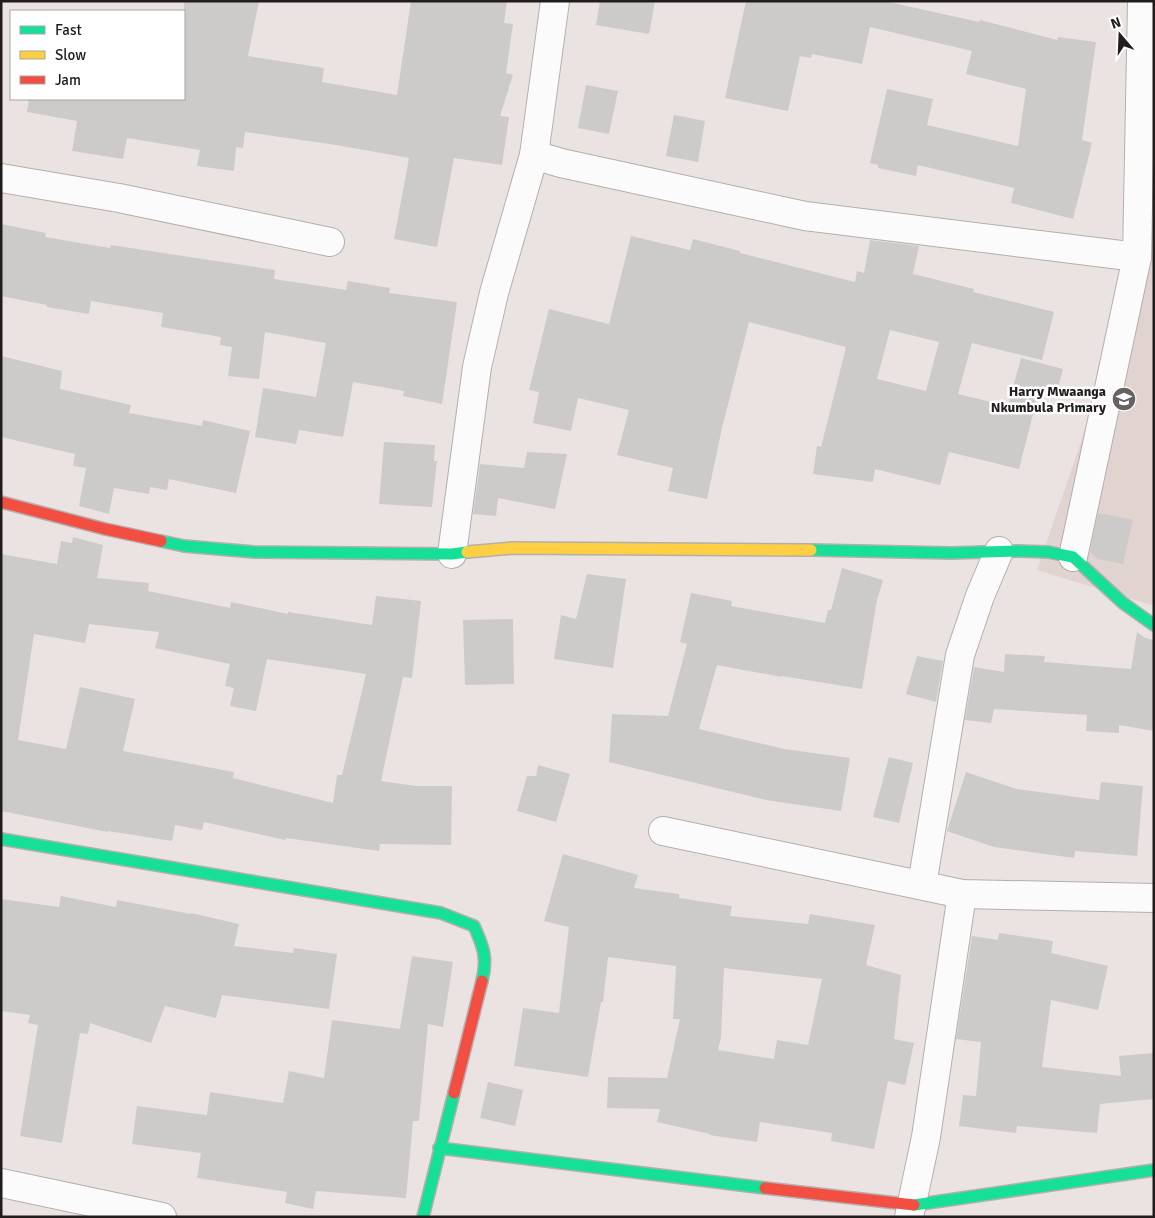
<svg xmlns="http://www.w3.org/2000/svg" width="1155" height="1218" font-family="Signika,sans-serif">
	<style>
		.built { fill: #e1d3d0 }
		.building { fill: #cccbca; fill-rule: evenodd }
		.lines { fill: none; stroke-linecap: round; stroke-linejoin: round }
		.street-casing { stroke: #b4afae; stroke-width: 30 }
		.fast-casing { stroke: #b4afae; stroke-width: 14 }
		.slow-casing { stroke: #b4afae; stroke-width: 14 }
		.jam-casing { stroke: #b4afae; stroke-width: 14 }
		.street { stroke: #fcfbfb; stroke-width: 28 }
		.fast { stroke: #16e098; stroke-width: 11 }
		.slow { stroke: #ffcf43; stroke-width: 11 }
		.jam { stroke: #f24e42; stroke-width: 11 }
		.labels { text-anchor: middle; stroke-width: 5; stroke-linejoin: round; paint-order: stroke }
		.poi-label { font-size: 14px; font-weight: bold; fill: #211d1c; stroke: #fff; text-anchor: end }
	</style>
	<rect width="100%" height="100%" fill="#eae3e2"/>
	<path class="built" d="M 1154,229 L 1154,606 L 1037,570 Z"/>
	<g class="building">
		<path d="M 184,1 L 259,1 L 248,56 L 324,68 L 322,82 L 397,95 L 411,1 L 507,1 L 504,23 L 513,24 L 506,73 L 513,75 L 500,116 L 509,117 L 502,165 L 454,158 L 437,247 L 394,239 L 409,158 L 336,145 L 245,132 L 243,148 L 236,147 L 234,171 L 197,166 L 200,150 L 127,138 L 123,159 L 72,151 L 77,121 L 27,112 L 29,99 L 184,99 Z"/>
		<path d="M 600,1 L 655,1 L 649,34 L 596,25 Z"/>
		<path d="M 746,1 L 884,1 L 979,22 L 980,20 L 1057,40 L 1058,37 L 1096,42 L 1082,140 L 1092,143 L 1073,219 L 1011,203 L 1014,188 L 918,165 L 916,176 L 878,168 L 878,165 L 870,163 L 887,89 L 933,99 L 927,125 L 1018,146 L 1026,89 L 966,74 L 972,51 L 870,27 L 862,64 L 812,54 L 811,58 L 800,56 L 788,111 L 725,98 Z"/>
		<path d="M 586,85 L 618,91 L 609,134 L 578,128 Z"/>
		<path d="M 674,115 L 705,121 L 698,162 L 666,156 Z"/>
		<path d="M 1,224 L 46,233 L 45,237 L 110,248 L 111,245 L 275,270 L 274,279 L 346,290 L 348,281 L 390,288 L 389,293 L 457,302 L 442,404 L 403,396 L 404,391 L 353,382 L 343,437 L 299,430 L 296,444 L 255,437 L 263,388 L 316,397 L 326,343 L 265,332 L 259,379 L 228,376 L 232,347 L 220,345 L 221,337 L 161,327 L 163,313 L 91,301 L 89,314 L 47,307 L 47,305 L 1,296 Z"/>
		<path d="M 631,236 L 690,250 L 693,239 L 740,251 L 740,253 L 855,282 L 857,271 L 864,273 L 870,240 L 919,246 L 913,274 L 974,289 L 973,292 L 1054,312 L 1042,360 L 972,343 L 958,394 L 1008,406 L 1021,358 L 1063,369 L 1056,395 L 1039,391 L 1019,469 L 949,452 L 940,485 L 875,469 L 873,482 L 813,474 L 817,446 L 821,447 L 846,347 L 749,322 L 722,428 L 707,499 L 668,491 L 673,468 L 617,455 L 629,410 L 578,398 L 571,431 L 533,423 L 539,392 L 529,390 L 549,309 L 609,324 ZM 890,330 L 939,342 L 926,391 L 877,379 Z"/>
		<path d="M 1,356 L 62,371 L 60,389 L 131,405 L 129,413 L 202,426 L 203,420 L 250,431 L 236,493 L 169,479 L 167,490 L 150,487 L 149,494 L 114,488 L 109,514 L 79,506 L 86,468 L 73,466 L 75,454 L 1,437 Z"/>
		<path d="M 384,442 L 435,445 L 434,461 L 437,461 L 432,507 L 379,504 Z"/>
		<path d="M 527,452 L 567,454 L 555,509 L 498,498 L 496,516 L 473,514 L 480,464 L 524,468 Z"/>
		<path d="M 1098,513 L 1133,520 L 1123,564 L 1098,559 L 1090,552 Z"/>
		<path d="M 73,537 L 103,545 L 97,578 L 149,583 L 148,591 L 230,608 L 231,602 L 288,614 L 288,612 L 372,625 L 376,596 L 421,601 L 412,678 L 403,677 L 381,781 L 416,786 L 452,786 L 451,845 L 380,844 L 379,851 L 286,838 L 285,840 L 204,822 L 202,830 L 175,825 L 172,841 L 108,831 L 108,832 L 1,811 L 1,554 L 57,564 L 61,541 L 72,543 ZM 89,624 L 159,632 L 155,648 L 230,664 L 225,686 L 234,688 L 230,706 L 256,711 L 267,659 L 366,674 L 342,775 L 337,775 L 333,803 L 233,778 L 234,772 L 123,751 L 135,699 L 80,687 L 66,749 L 18,740 L 34,634 L 85,643 Z"/>
		<path d="M 842,568 L 883,580 L 877,600 L 862,689 L 782,676 L 782,677 L 717,665 L 699,729 L 784,749 L 850,758 L 841,811 L 766,800 L 609,762 L 612,714 L 668,716 L 687,644 L 680,642 L 691,593 L 732,601 L 731,606 L 825,623 L 828,610 L 831,610 Z"/>
		<path d="M 587,574 L 626,579 L 613,668 L 554,659 L 561,615 L 576,619 Z"/>
		<path d="M 513,619 L 514,684 L 465,685 L 463,620 Z"/>
		<path d="M 1137,632 L 1145,638 L 1154,640 L 1154,731 L 1119,725 L 1119,733 L 1086,731 L 1087,715 L 994,709 L 991,723 L 965,720 L 974,667 L 1004,672 L 1005,654 L 1045,656 L 1044,662 L 1131,669 Z"/>
		<path d="M 917,656 L 943,661 L 936,702 L 906,694 Z"/>
		<path d="M 889,757 L 913,763 L 899,823 L 873,817 Z"/>
		<path d="M 538,765 L 570,774 L 556,822 L 517,811 L 527,776 L 536,776 Z"/>
		<path d="M 966,772 L 1017,789 L 1099,800 L 1101,782 L 1143,786 L 1137,856 L 1075,851 L 1074,858 L 994,847 L 947,831 Z"/>
		<path d="M 563,854 L 638,875 L 634,888 L 679,894 L 679,898 L 732,906 L 730,916 L 808,924 L 810,914 L 875,925 L 866,965 L 901,975 L 894,1039 L 914,1043 L 905,1085 L 888,1081 L 874,1149 L 831,1141 L 832,1133 L 760,1122 L 757,1142 L 709,1135 L 710,1134 L 657,1122 L 660,1109 L 607,1108 L 608,1077 L 667,1078 L 680,1019 L 673,1019 L 676,966 L 608,957 L 603,1002 L 601,1002 L 588,1077 L 514,1066 L 523,1008 L 559,1013 L 569,927 L 544,921 ZM 724,968 L 822,979 L 808,1045 L 777,1040 L 774,1059 L 718,1050 L 721,1037 Z"/>
		<path d="M 61,896 L 116,907 L 117,900 L 191,914 L 191,913 L 239,924 L 234,946 L 293,953 L 294,948 L 337,954 L 329,1009 L 222,995 L 216,1018 L 165,1006 L 151,1043 L 90,1023 L 88,1034 L 80,1033 L 62,1143 L 20,1136 L 38,1025 L 28,1023 L 30,1015 L 1,1011 L 1,899 L 59,907 Z"/>
		<path d="M 999,933 L 1053,941 L 1051,953 L 1108,966 L 1098,1010 L 1051,1000 L 1042,1067 L 1121,1076 L 1119,1056 L 1154,1053 L 1154,1099 L 1100,1104 L 1097,1133 L 1017,1126 L 1016,1133 L 959,1126 L 963,1095 L 976,1096 L 981,1042 L 956,1039 L 972,936 L 998,940 Z"/>
		<path d="M 412,956 L 453,962 L 443,1027 L 428,1024 L 419,1121 L 413,1121 L 406,1198 L 316,1191 L 313,1209 L 285,1203 L 287,1192 L 197,1178 L 201,1153 L 132,1144 L 137,1106 L 207,1115 L 210,1092 L 283,1103 L 289,1071 L 324,1078 L 332,1020 L 400,1029 Z"/>
		<path d="M 488,1082 L 523,1090 L 515,1126 L 480,1118 Z"/>
	</g>
	<g class="lines">
		<g class="street-casing">
			<g id="street">
				<path d="M 534,155 L 561,163 L 805,216 L 1137,257"/>
				<path d="M 1,178 L 119,198 L 330,242"/>
				<path d="M 452,554 L 477,367 L 494,293 L 534,155 L 555,1"/>
				<path d="M 1073,557 L 1137,257 L 1142,1"/>
				<path d="M 663,831 L 962,894 L 1154,898"/>
				<path d="M 922,885 L 960,655 L 980,596 L 999,551"/>
				<path d="M 1,1183 L 162,1217"/>
				<path d="M 909,1217 L 926,1137 L 962,894"/>
			</g>
		</g>
		<g class="fast-casing">
			<g id="fast">
				<path d="M 161,541 L 184,546 L 254,552 L 452,554 L 467,552"/>
				<path d="M 811,550 L 951,553 L 1018,551 L 1048,552 L 1073,557 L 1123,603 L 1154,625"/>
				<path d="M 1,839 L 441,913 L 474,926 C 483,946 488,958 482,981"/>
				<path d="M 439,1148 L 765,1188"/>
				<path d="M 914,1205 L 1154,1170"/>
				<path d="M 423,1217 L 454,1093"/>
			</g>
		</g>
		<g class="slow-casing">
			<path id="slow" d="M 467,552 L 512,548 L 811,550"/>
		</g>
		<g class="jam-casing">
			<g id="jam">
				<path d="M 1,502 L 105,529 L 161,541"/>
				<path d="M 454,1093 L 482,981"/>
				<path d="M 765,1188 L 914,1205"/>
			</g>
		</g>
		<use href="#street" class="street"/>
		<use href="#fast" class="fast"/>
		<use href="#slow" class="slow"/>
		<use href="#jam" class="jam"/>
	</g>
	<defs>
		<g id="school-disc" transform="scale(1.25)"><circle r="9.5" fill="#676261" stroke="#fff"/><path d="M0-5L7-2L0 1L-7-2ZM-4 1L0 2.5L4 1V4Q0 6-4 4Z" fill="#fff"/></g>
	</defs>
	<g fill-rule="evenodd">
		<use href="#school-disc" x="1124" y="399"/>
	</g>
	<g class="labels">
		<g class="poi-label">
			<text x="1106" y="396">Harry Mwaanga<tspan x="1106" dy="16">Nkumbula Primary</tspan></text>
		</g>
	</g>
	<rect width="1155" height="1218" fill="none" stroke="#211d1c" stroke-width="5"/>
	<rect x="10" y="10" width="175" height="90" fill="#ffffff" stroke="#a6a5a4"/>
	<rect x="20" y="26" width="25" height="8" fill="#16e098" stroke="#a6a5a4"/>
	<text x="55" y="35" font-size="15" fill="#211d1c">Fast</text>
	<rect x="20" y="51" width="25" height="8" fill="#ffcf43" stroke="#a6a5a4"/>
	<text x="55" y="60" font-size="15" fill="#211d1c">Slow</text>
	<rect x="20" y="76" width="25" height="8" fill="#f24e42" stroke="#a6a5a4"/>
	<text x="55" y="85" font-size="15" fill="#211d1c">Jam</text>
	<g transform="translate(1120 35) rotate(341)" stroke="#ffffff" stroke-width="4" paint-order="stroke">
	<path d="M0-4L9 19L0 12L-9 19Z" fill="#211d1c"/>
	<text y="-8" font-size="14" font-weight="bold" text-anchor="middle" fill="#211d1c">N</text>
	</g>
</svg>
